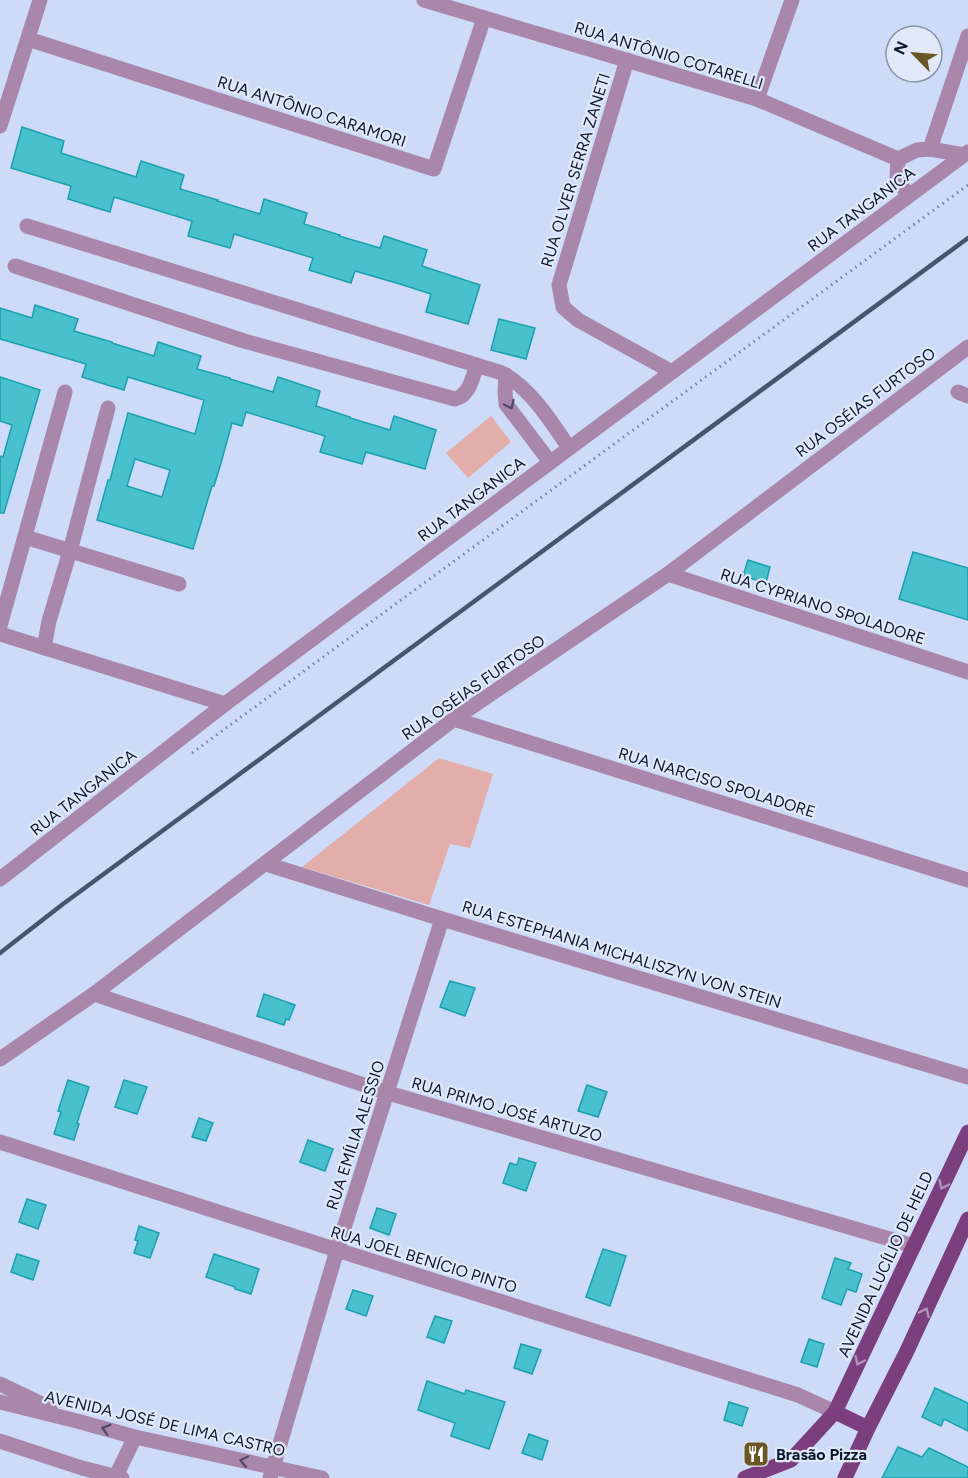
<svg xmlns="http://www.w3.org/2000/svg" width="968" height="1478" font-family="Figtree,sans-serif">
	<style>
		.green { fill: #e3aea9 }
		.building { fill: #49c0cd; stroke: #1aa0ad; stroke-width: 1.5; fill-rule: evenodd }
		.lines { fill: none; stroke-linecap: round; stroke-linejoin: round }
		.path { stroke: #76839e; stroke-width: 3; stroke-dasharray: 1.5 4.5; stroke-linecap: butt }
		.minor { stroke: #a887aa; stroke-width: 15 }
		.major { stroke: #7b3e7e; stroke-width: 15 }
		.rail { stroke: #49556f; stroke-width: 4.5 }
		.oneway { stroke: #524967 }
		.oneway2 { stroke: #ae93ba }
		.labels { text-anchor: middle; stroke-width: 4.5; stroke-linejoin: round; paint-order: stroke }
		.street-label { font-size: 16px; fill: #0c1730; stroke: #e1e8f7 }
		.poi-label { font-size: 16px; font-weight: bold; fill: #0c1730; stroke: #e1e8f7; text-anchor: start }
	</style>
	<rect width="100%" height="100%" fill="#cddbf8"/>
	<g class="green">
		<path d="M 491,416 L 511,442 L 468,478 L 446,453 Z"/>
		<path d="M 439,758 L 493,774 L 470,848 L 450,844 L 429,905 L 302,867 Z"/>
	</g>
	<g class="building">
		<path d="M 22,127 L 64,141 L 61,153 L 136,177 L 141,161 L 184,175 L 180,189 L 218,200 L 217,201 L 260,214 L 264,199 L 307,213 L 304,224 L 340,235 L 339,236 L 380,248 L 384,236 L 427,250 L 422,266 L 480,285 L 468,324 L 426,312 L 431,294 L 400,284 L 355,271 L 351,283 L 309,270 L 313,258 L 234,234 L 230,248 L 188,236 L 192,221 L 114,197 L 110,212 L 68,199 L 71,186 L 11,168 Z"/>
		<path d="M 35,305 L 78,319 L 74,331 L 112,342 L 112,343 L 154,356 L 158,342 L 201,356 L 197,369 L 230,378 L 230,379 L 273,392 L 278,377 L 320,391 L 316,406 L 350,417 L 350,418 L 390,430 L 394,416 L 436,430 L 425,469 L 366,452 L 362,464 L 320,452 L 325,436 L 246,412 L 242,426 L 232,423 L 221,463 L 214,486 L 212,486 L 193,549 L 97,520 L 108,480 L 110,480 L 128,413 L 195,434 L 204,400 L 128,377 L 124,390 L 101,383 L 82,377 L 86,364 L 0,339 L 0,308 L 32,318 ZM 135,459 L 170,470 L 162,497 L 127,486 Z"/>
		<path d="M 499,319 L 535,328 L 526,359 L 491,350 Z"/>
		<path d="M 0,377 L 40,390 L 4,513 L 0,513 L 0,456 L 3,457 L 12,425 L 0,421 Z"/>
		<path d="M 913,552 L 968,568 L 968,620 L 899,599 Z"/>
		<path d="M 748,560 L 770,567 L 766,583 L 743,576 Z"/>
		<path d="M 450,981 L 475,988 L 465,1016 L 440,1007 Z"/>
		<path d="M 264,994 L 295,1005 L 289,1020 L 286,1019 L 284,1025 L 257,1016 Z"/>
		<path d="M 68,1080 L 89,1087 L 77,1123 L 79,1124 L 74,1140 L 54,1134 L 61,1112 L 58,1111 Z"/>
		<path d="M 124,1080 L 147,1087 L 137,1114 L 115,1107 Z"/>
		<path d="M 587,1085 L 607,1092 L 598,1117 L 578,1111 Z"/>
		<path d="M 199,1118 L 213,1123 L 206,1141 L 192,1137 Z"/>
		<path d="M 308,1140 L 333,1149 L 325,1171 L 300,1162 Z"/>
		<path d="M 519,1158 L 536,1163 L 526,1191 L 503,1183 L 510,1163 L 517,1165 Z"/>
		<path d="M 27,1199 L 46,1205 L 38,1229 L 19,1222 Z"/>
		<path d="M 377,1208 L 396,1214 L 389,1235 L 370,1228 Z"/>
		<path d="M 139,1226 L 159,1233 L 150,1258 L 134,1253 L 138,1241 L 135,1240 Z"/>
		<path d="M 603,1249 L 626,1256 L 610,1306 L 586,1297 Z"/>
		<path d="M 17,1254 L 39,1261 L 33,1280 L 11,1272 Z"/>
		<path d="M 214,1254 L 259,1269 L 251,1294 L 235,1289 L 235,1287 L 206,1277 Z"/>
		<path d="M 835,1258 L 851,1263 L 848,1269 L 862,1274 L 856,1292 L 847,1289 L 841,1305 L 822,1298 Z"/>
		<path d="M 353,1290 L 373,1296 L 366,1316 L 346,1309 Z"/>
		<path d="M 435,1316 L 452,1321 L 444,1343 L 427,1337 Z"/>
		<path d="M 809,1339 L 824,1344 L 817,1367 L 801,1362 Z"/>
		<path d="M 521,1344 L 541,1350 L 532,1374 L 514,1368 Z"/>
		<path d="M 427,1381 L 465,1394 L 466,1390 L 505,1402 L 489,1449 L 451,1436 L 455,1423 L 418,1410 Z"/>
		<path d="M 935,1388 L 968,1403 L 968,1431 L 944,1419 L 941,1426 L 922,1417 Z"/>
		<path d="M 729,1402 L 748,1408 L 742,1426 L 724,1420 Z"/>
		<path d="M 529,1434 L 548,1441 L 542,1460 L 522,1453 Z"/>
		<path d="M 898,1447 L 922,1457 L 929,1448 L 968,1467 L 968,1478 L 882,1478 Z"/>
	</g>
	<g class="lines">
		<path class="path" d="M 192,753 L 968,185"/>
		<g class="minor">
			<path d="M 424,0 L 757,99 L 898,159"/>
			<path d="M 28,39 L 434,169 L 484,18"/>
			<path d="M 627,60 L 559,285 L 563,307 L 578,320 L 672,372"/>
			<path d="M 757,99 L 792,0"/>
			<path d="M 0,126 L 40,0"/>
			<path d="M 930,149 L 968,36"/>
			<path d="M 908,196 L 897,177 L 898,159 L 917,150 L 930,149 L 964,155"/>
			<path d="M 27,226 L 502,373 C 531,389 551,421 569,448"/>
			<path d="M 15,266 L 244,341 L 455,399 C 470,395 472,378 477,365"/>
			<path d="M 506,375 L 505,392 L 506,404 L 550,462"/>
			<path d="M 958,392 L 968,396"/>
			<path d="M 25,537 L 179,584"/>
			<path d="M 668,574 L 968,672"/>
			<path d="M 0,626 L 65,392"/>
			<path d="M 0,634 L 225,704"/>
			<path d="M 44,648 L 49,621 L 70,551 L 108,408"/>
			<path d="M 454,719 L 968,880"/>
			<path d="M 266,864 L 442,919 L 968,1077"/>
			<path d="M 0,879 L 225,704 L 968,152"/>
			<path d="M 94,994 L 388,1093 L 914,1246"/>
			<path d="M 0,1059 L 94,994 L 454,719 L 668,574 L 968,347"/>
			<path d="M 0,1142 L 337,1250 L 798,1395 L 835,1412"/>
			<path d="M 0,1384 L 50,1408"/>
			<path d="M 0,1402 L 77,1421 L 135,1437 L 322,1478"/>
			<path d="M 0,1441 L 82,1468 L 122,1478"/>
			<path d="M 115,1478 L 135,1437"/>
			<path d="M 270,1478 L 337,1250 L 442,919"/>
		</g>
		<g class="major">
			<path d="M 835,1412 L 868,1428"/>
			<path d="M 745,1478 L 791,1460 L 835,1412 L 968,1132"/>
			<path d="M 845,1478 L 868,1428 L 906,1353 L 968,1219"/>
		</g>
		<path class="rail" d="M 0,953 L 63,904 L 968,238"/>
	</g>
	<defs><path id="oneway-chevron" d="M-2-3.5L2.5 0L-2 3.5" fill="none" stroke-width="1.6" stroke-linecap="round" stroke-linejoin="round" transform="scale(1.5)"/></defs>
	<g class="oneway">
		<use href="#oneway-chevron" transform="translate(510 405) rotate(65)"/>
		<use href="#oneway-chevron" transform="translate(106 1429) rotate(-164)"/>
		<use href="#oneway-chevron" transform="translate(244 1461) rotate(-168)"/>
	</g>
	<g class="oneway2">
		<use href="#oneway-chevron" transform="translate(943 1185) rotate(115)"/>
		<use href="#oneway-chevron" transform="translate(925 1312) rotate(-65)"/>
		<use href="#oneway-chevron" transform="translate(859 1361) rotate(115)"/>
	</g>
	<defs>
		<g id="restaurant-square" transform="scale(1.35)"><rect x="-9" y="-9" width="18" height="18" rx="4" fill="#6b5625" stroke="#e1e8f7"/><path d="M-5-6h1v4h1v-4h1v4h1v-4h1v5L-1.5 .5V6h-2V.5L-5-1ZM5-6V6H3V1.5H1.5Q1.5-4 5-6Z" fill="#fff"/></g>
	</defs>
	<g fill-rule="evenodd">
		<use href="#restaurant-square" x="756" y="1454"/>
	</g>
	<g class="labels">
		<g class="street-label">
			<text transform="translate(669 55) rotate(17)" y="6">RUA ANTÔNIO COTARELLI</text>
			<text transform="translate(312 111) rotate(18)" y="6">RUA ANTÔNIO CARAMORI</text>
			<text transform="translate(575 170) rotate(-73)" y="6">RUA OLVER SERRA ZANETI</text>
			<text transform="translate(861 209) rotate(-37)" y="6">RUA TANGANICA</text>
			<text transform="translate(865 402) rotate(-37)" y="6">RUA OSÉIAS FURTOSO</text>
			<text transform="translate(471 499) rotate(-37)" y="6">RUA TANGANICA</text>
			<text transform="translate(823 606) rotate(18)" y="6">RUA CYPRIANO SPOLADORE</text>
			<text transform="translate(473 687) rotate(-35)" y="6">RUA OSÉIAS FURTOSO</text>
			<text transform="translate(717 782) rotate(17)" y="6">RUA NARCISO SPOLADORE</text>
			<text transform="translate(83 792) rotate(-38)" y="6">RUA TANGANICA</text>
			<text transform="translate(622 954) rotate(17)" y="6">RUA ESTEPHANIA MICHALISZYN VON STEIN</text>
			<text transform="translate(507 1109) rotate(16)" y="6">RUA PRIMO JOSÉ ARTUZO</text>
			<text transform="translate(355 1135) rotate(-72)" y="6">RUA EMÍLIA ALESSIO</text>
			<text transform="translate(424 1259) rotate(17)" y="6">RUA JOEL BENÍCIO PINTO</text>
			<text transform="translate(885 1264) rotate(-65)" y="6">AVENIDA LUCÍLIO DE HELD</text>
			<text transform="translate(165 1423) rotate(13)" y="6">AVENIDA JOSÉ DE LIMA CASTRO</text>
		</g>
		<g class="poi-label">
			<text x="776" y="1460">Brasão Pizza</text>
		</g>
	</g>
	<g transform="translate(914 54) rotate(295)"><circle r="28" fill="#e1e8f7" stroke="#8c94a7" stroke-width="1.5"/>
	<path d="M0-4.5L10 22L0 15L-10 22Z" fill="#6b5625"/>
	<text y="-9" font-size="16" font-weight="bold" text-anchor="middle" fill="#0c1730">N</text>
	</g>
</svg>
